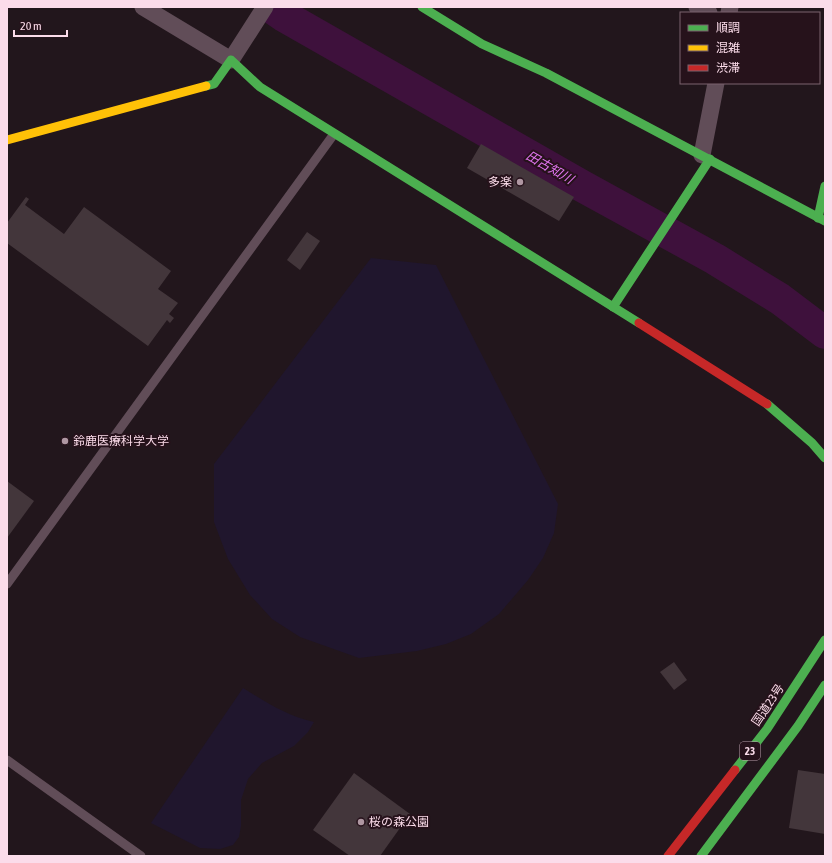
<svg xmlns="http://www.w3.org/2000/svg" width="832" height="863" font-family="'Asap Condensed','Noto Sans JP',sans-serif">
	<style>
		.green { fill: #20162d }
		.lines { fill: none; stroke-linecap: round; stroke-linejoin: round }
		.river { stroke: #3e113c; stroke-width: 32 }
		.building { fill: #43363b }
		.lane { stroke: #614d58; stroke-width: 9 }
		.street { stroke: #614d58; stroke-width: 17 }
		.fast { stroke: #4caf50; stroke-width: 9 }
		.slow { stroke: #ffc107; stroke-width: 9 }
		.jam { stroke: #c62828; stroke-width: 9 }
		.poi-dot { fill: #af97a2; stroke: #26121b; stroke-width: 1.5 }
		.labels { text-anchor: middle; stroke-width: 4; stroke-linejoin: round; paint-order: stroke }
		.shield { fill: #26121b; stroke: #bb9fac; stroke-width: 1 }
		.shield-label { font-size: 11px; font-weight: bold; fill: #fbdcea }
		.poi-label { font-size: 12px; fill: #fbdcea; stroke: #26121b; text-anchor: start }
		.street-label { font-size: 12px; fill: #fbdcea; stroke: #26121b }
		.water-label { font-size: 13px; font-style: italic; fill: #e175f0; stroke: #26121b }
	</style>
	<rect width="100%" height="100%" fill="#22161c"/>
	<g class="green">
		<path d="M 371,258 L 436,265 L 558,504 L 554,533 L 543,558 L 528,580 L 499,614 L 471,634 L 446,644 L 417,651 L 359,658 L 300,637 L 272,619 L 250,595 L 228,559 L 214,522 L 214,464 Z"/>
		<path d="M 243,688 C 266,702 287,716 314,722 L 308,732 L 294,746 L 262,763 L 248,779 L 241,800 L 241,826 L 239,837 L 233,845 L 220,849 L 200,848 L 151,823 Z"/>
	</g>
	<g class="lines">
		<path class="river" d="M 271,7 L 284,16 L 582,186 L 715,259 L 780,299 L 825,333"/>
	</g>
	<g class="building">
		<path d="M 481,144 L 574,197 L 559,221 L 467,168 Z"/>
		<path d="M 26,197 L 29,199 L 25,205 L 64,234 L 84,207 L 171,271 L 158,289 L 178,303 L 169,314 L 174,318 L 170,323 L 167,320 L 148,346 L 7,243 L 7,223 Z"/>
		<path d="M 307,232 L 320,241 L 300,270 L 287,260 Z"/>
		<path d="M 7,481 L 34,501 L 7,538 Z"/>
		<path d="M 674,662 L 687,680 L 674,690 L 660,672 Z"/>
		<path d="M 798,770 L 825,774 L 825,834 L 789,828 Z"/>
		<path d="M 354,773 L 410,814 L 380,856 L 350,856 L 313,830 Z"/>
	</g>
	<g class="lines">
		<g class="lane">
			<path d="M 7,584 L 334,134"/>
			<path d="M 7,760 L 141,856"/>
		</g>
		<g class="street">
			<path d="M 143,7 L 231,60 L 265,7"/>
			<path d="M 697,7 L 709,13"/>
			<path d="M 729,13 L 730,7"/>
			<path d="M 702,155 L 716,83"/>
		</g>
		<g class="fast">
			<path d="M 422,7 L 482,44 L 546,73 L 825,221"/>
			<path d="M 206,86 L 214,84 L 231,60 L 260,87 L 639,323"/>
			<path d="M 818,218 L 825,186"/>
			<path d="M 613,307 L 710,159"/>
			<path d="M 767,404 L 812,443 L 825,458"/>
			<path d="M 735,770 L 767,729 L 825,640"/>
			<path d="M 701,856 L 798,726 L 825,685"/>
		</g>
		<path class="slow" d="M 7,140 L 206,86"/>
		<g class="jam">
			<path d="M 639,323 L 767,404"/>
			<path d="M 668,856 L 735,770"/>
		</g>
	</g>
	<g class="poi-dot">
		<circle cx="520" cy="182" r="4"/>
		<circle cx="65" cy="441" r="4"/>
		<circle cx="361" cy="822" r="4"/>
	</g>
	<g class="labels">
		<rect class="shield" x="740" y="742" width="20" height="18" rx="3"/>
		<g class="shield-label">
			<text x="750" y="755">23</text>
		</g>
		<g class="poi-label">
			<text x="512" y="186" text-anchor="end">多楽</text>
			<text x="73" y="445">鈴鹿医療科学大学</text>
			<text x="369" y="826">桜の森公園</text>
		</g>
		<g class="street-label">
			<text transform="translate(768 705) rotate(-56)" y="4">国道23号</text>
		</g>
		<g class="water-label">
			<text transform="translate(550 167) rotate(30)" y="5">田古知川</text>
		</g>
	</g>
	<rect width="832" height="863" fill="none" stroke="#fbdcea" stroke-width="16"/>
	<rect x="680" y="12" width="140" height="72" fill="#26121b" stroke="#7b636e"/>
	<rect x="688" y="25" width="20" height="6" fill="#4caf50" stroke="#7b636e"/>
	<text x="716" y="32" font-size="12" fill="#fbdcea">順調</text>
	<rect x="688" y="45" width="20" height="6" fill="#ffc107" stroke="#7b636e"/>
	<text x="716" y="52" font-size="12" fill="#fbdcea">混雑</text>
	<rect x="688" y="65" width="20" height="6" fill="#c62828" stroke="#7b636e"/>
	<text x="716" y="72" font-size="12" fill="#fbdcea">渋滞</text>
	<path d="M14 30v6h53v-6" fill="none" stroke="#fbdcea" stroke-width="2"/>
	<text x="20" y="30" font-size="12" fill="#fbdcea" stroke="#26121b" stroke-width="3" paint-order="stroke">20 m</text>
</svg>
